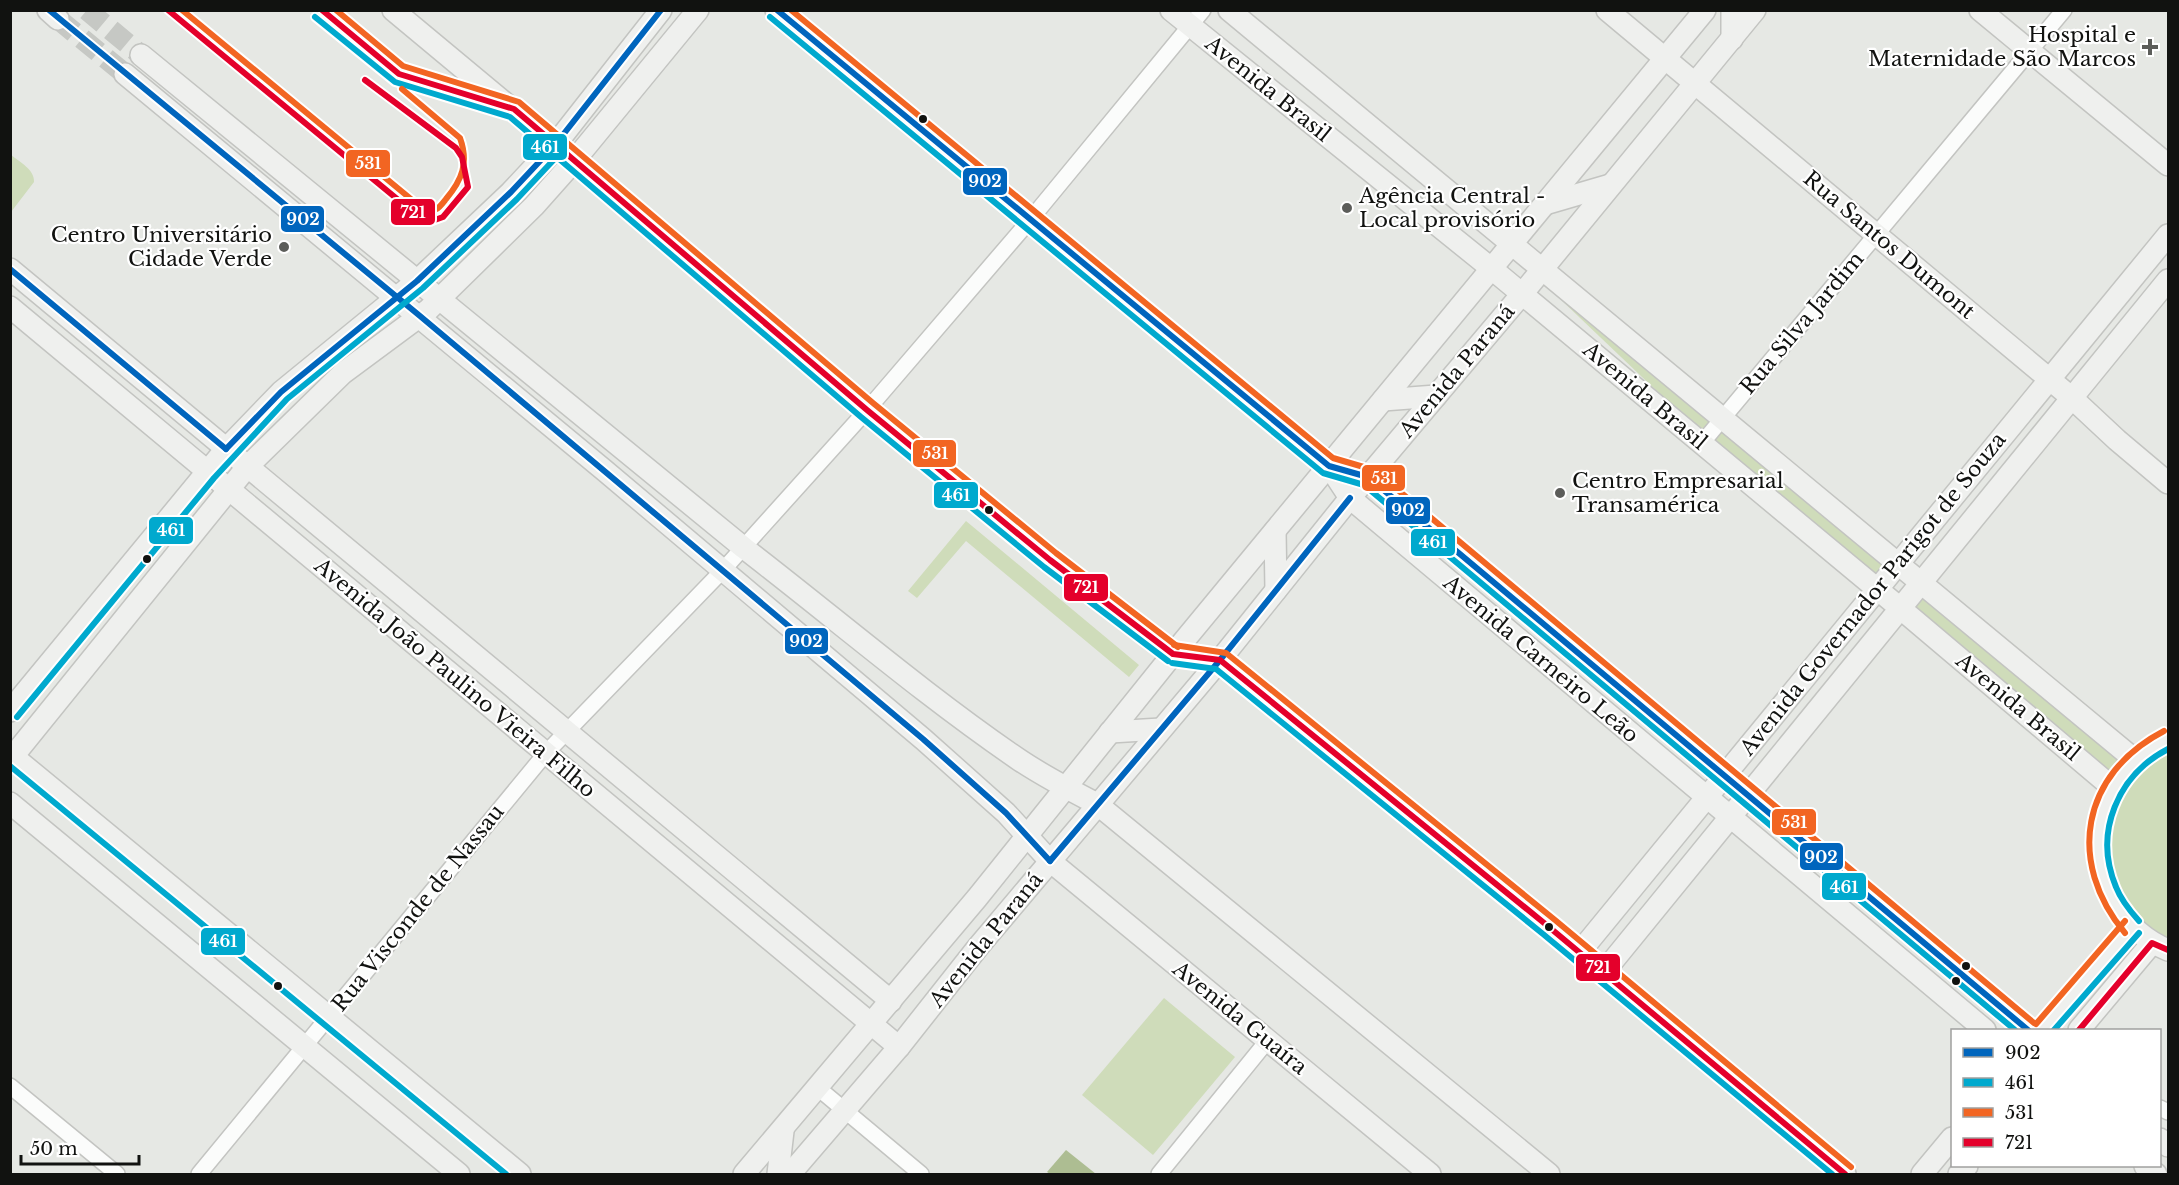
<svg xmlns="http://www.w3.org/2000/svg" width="2179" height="1185" font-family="'Libre Baskerville',serif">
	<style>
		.green { fill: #cfdcba }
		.water { fill: #adbd92 }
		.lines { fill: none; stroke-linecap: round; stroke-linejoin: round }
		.secondary-tunnel { stroke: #c6c8c4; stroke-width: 21; stroke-dasharray: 21 10; stroke-linecap: butt }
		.street-casing { stroke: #c3c4c1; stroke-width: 18 }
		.secondary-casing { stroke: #c3c4c1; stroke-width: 24 }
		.street { stroke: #fbfcfb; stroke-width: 15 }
		.secondary { stroke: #eff0ee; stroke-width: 21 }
		.bus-1-casing { stroke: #fff; stroke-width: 10 }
		.bus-2-casing { stroke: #fff; stroke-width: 10 }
		.bus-3-casing { stroke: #fff; stroke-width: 10 }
		.bus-4-casing { stroke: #fff; stroke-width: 10 }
		.bus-1 { stroke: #0065bd; stroke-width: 6 }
		.bus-2 { stroke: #00a9ce; stroke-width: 6 }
		.bus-3 { stroke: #f26522; stroke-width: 6 }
		.bus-4 { stroke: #e4002b; stroke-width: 6 }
		.poi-dot { fill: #5c5d5a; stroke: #fff; stroke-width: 2 }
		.bus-dot { fill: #111210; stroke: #fff; stroke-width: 2 }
		.labels { text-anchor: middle; stroke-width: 4.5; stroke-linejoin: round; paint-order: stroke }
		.poi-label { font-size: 21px; fill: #111210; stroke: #fff; text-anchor: end }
		.street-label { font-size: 21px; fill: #111210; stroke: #fff }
		.line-badge { stroke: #fff; stroke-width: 2 }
		.badge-label { font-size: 16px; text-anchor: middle; font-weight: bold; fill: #fff }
	</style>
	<rect width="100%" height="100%" fill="#e6e8e4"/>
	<g class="green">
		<path d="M 11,155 C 20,162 35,170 34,182 L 11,212 Z"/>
		<path d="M 1536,276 L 1893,570 L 1882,584 L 1706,438 Z"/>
		<path d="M 966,521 L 1139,665 L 1129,677 L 966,541 L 917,598 L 908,591 Z"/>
		<path d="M 1918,587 L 2130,764 L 2168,739 L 2168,950 L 2105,885 L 2113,788 L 1905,602 Z"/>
		<path d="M 1164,998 L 1235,1057 L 1153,1155 L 1082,1095 Z"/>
	</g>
	<path class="water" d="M 1066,1150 L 1096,1174 L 1050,1174 L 1047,1172 Z"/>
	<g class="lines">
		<g class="secondary-tunnel">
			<path d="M 87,10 L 141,55"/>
			<path d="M 58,19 L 125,74"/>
		</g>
		<g class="street-casing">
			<g id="street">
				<path d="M 1702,443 L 2064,10"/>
				<path d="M 10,1086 L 117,1174"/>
				<path d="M 818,1088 L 921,1174"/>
				<path d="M 2160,1108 L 2168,1112"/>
				<path d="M 199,1174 L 546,753 L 723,570 L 867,410 L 1030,220 L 1203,10"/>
				<path d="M 1159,1174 L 1268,1040"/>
			</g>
		</g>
		<g class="secondary-casing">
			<g id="secondary">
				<path d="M 48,10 L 58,19"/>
				<path d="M 393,10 L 637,213 L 867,410 L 1050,560 L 1173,654"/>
				<path d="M 776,10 L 1329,466 L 1350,498 L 1985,1030"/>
				<path d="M 1171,10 L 1492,269 L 1900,608 L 2113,788"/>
				<path d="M 1229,10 L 2135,760"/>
				<path d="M 1607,10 L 2072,398 L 2117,440 L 2168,483"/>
				<path d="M 1732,10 L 1732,39"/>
				<path d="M 1980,10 L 2168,165"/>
				<path d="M 141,55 L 744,548 C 835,618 923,694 1018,759 C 1043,776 1070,790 1097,804 L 1549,1174"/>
				<path d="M 125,74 L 604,470 L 923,739 L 1006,813 L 1050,861 L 1430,1174"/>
				<path d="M 1545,204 L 1610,185"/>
				<path d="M 10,269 L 891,1001"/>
				<path d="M 10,307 L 899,1047"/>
				<path d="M 1383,400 L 1436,396"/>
				<path d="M 1329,466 L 1368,477 L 2028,1030"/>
				<path d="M 1275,531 L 1276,590"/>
				<path d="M 1173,654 L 1220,660 L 1549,927 L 1845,1174"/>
				<path d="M 10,711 L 226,449 L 281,392 L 417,281 L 511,192 L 555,145 L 661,10"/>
				<path d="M 1110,732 L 1161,729"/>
				<path d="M 2168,739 C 2074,776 2078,912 2168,950"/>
				<path d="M 10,754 L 520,1174"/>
				<path d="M 10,760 L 247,467 L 343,373 L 428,310 L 534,206 L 574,161 L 698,10"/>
				<path d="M 10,803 L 459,1174"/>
				<path d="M 1579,953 L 2168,235"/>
				<path d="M 1603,973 L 2168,280"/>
				<path d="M 2043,1030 L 2132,927"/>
				<path d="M 2079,1030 L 2152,943"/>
				<path d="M 2160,1139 L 2168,1146"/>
				<path d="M 2145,1166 L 2156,1174"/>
				<path d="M 744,1174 L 977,898 L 1173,654 L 1705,10"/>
				<path d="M 778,1174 L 783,1131"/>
				<path d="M 790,1174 L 899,1047 L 978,947 L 1220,660 L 1350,498 L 1522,294 L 1755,10"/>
				<path d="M 1922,1174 L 1952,1138"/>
				<path d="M 1959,1174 L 1967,1166"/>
			</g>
		</g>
		<use href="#street" class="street"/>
		<use href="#secondary" class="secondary"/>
		<g class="bus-1-casing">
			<g id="bus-1">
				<path d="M 49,10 L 420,316 L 923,739 L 1006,813 L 1050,861"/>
				<path d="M 777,10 L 1329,466 L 1368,477 L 2028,1030"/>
				<path d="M 10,269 L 226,449"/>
				<path d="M 226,449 L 281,392 L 417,281 L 511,192 L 555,145 L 661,10"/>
				<path d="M 1050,861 L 1220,660 L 1350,498"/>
			</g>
		</g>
		<g class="bus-2-casing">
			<g id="bus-2">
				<path d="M 315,17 L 395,82 L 510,117 L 861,417 L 1044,567 L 1168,661"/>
				<path d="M 770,17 L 1323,473 L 1364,485 L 2015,1030"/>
				<path d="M 1172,663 L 1216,669 L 1543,934 L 1832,1174"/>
				<path d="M 17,717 L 214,478 L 287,399 L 423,288 L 517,199 L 562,151"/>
				<path d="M 10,766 L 506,1174"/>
				<path d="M 2139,921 C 2130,911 2121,900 2116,887 C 2093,832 2118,775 2168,749"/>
				<path d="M 2054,1030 L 2139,933"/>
			</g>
		</g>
		<g class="bus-3-casing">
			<g id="bus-3">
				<path d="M 182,10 L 423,209 C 436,213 439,208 446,199 C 462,180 469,163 460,138 L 402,89"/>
				<path d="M 336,10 L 403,66 L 519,102 L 873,403 L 1056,553 L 1178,647"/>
				<path d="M 791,10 L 1333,458 L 1374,470 L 2034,1023"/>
				<path d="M 1174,645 L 1226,653 L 1555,920 L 1851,1167"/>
				<path d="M 2125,933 C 2066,862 2081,774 2164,731"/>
				<path d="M 2036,1024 L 2125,921"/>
			</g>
		</g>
		<g class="bus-4-casing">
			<g id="bus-4">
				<path d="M 168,10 L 419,217 L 432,221 L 443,217 L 468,187 L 462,157 L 456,148 L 365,80"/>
				<path d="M 322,10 L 399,74 L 514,109 L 867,410 L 1050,560 L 1173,654 L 1220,660 L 1549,927 L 1845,1174"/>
				<path d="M 2079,1030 L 2152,943 L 2168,950"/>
			</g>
		</g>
		<use href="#bus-1" class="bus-1"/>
		<use href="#bus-2" class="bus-2"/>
		<use href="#bus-3" class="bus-3"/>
		<use href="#bus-4" class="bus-4"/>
	</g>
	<g class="poi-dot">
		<path d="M2147 38h6v6h6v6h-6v6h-6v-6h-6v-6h6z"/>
		<circle cx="1347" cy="208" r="6"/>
		<circle cx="284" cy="247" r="6"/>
		<circle cx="1560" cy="493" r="6"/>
	</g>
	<g class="bus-dot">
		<circle cx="923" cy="119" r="5"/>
		<circle cx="989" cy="510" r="5"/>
		<circle cx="147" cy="559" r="5"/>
		<circle cx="1549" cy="927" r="5"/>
		<circle cx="1966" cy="966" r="5"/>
		<circle cx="1956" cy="981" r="5"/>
		<circle cx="278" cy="986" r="5"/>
	</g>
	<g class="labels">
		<g class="poi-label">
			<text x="2136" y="42">Hospital e<tspan x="2136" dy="24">Maternidade São Marcos</tspan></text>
			<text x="1359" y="203" text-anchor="start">Agência Central -<tspan x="1359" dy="24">Local provisório</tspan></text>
			<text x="272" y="242">Centro Universitário<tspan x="272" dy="24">Cidade Verde</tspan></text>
			<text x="1572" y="488" text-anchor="start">Centro Empresarial<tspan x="1572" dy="24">Transamérica</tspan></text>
		</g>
		<g class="street-label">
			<text transform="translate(1268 89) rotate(39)" y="7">Avenida Brasil</text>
			<text transform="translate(1889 245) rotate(40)" y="7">Rua Santos Dumont</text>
			<text transform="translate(1802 323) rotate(-50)" y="7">Rua Silva Jardim</text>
			<text transform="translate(1457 371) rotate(-50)" y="7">Avenida Paraná</text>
			<text transform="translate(1645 396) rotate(40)" y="7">Avenida Brasil</text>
			<text transform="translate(1873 594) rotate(-51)" y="7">Avenida Governador Parigot de Souza</text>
			<text transform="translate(1541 659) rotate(40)" y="7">Avenida Carneiro Leão</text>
			<text transform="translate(455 678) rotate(40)" y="7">Avenida João Paulino Vieira Filho</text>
			<text transform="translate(2018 707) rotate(40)" y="7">Avenida Brasil</text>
			<text transform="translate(418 908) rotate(-51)" y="7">Rua Visconde de Nassau</text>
			<text transform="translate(986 940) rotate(-51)" y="7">Avenida Paraná</text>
			<text transform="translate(1240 1018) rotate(39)" y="7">Avenida Guaíra</text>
		</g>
	</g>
	<g class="line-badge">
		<rect x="522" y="133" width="46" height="28" rx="6" fill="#00a9ce"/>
		<rect x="345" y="149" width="46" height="29" rx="6" fill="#f26522"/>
		<rect x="962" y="167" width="46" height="29" rx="6" fill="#0065bd"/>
		<rect x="390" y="198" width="46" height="28" rx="6" fill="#e4002b"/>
		<rect x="280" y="205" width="45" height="28" rx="6" fill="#0065bd"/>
		<rect x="912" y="439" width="45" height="29" rx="6" fill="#f26522"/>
		<rect x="1361" y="464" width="45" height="28" rx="6" fill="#f26522"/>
		<rect x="933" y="481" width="46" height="28" rx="6" fill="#00a9ce"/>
		<rect x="1385" y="496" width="46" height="29" rx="6" fill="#0065bd"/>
		<rect x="148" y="516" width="46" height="29" rx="6" fill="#00a9ce"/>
		<rect x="1410" y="528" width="46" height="29" rx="6" fill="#00a9ce"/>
		<rect x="1063" y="573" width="46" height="29" rx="6" fill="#e4002b"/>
		<rect x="784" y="627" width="45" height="28" rx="6" fill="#0065bd"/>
		<rect x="1771" y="808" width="46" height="28" rx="6" fill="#f26522"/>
		<rect x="1799" y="842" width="45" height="29" rx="6" fill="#0065bd"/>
		<rect x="1821" y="872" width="46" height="29" rx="6" fill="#00a9ce"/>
		<rect x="200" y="927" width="46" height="29" rx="6" fill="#00a9ce"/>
		<rect x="1575" y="953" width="46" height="29" rx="6" fill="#e4002b"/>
	</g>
	<g class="badge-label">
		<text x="545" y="153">461</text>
		<text x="368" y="169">531</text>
		<text x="985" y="187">902</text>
		<text x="413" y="218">721</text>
		<text x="303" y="225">902</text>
		<text x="935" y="459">531</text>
		<text x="1384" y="484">531</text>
		<text x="956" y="501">461</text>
		<text x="1408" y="516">902</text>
		<text x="171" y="536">461</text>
		<text x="1433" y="548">461</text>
		<text x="1086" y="593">721</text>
		<text x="806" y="647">902</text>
		<text x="1794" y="828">531</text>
		<text x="1821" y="863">902</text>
		<text x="1844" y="893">461</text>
		<text x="223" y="947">461</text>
		<text x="1598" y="973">721</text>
	</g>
	<rect width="2179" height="1185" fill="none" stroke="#111210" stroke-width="24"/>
	<rect x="1951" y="1029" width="210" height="138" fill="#ffffff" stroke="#a0a09f" stroke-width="1.5"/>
	<rect x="1963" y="1048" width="30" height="9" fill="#0065bd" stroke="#a0a09f" stroke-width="1.5"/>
	<text x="2005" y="1059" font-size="18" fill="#111210">902</text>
	<rect x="1963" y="1078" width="30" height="9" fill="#00a9ce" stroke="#a0a09f" stroke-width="1.5"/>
	<text x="2005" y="1089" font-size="18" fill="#111210">461</text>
	<rect x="1963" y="1108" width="30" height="9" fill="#f26522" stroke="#a0a09f" stroke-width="1.5"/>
	<text x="2005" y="1119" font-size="18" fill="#111210">531</text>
	<rect x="1963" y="1138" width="30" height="9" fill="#e4002b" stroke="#a0a09f" stroke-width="1.5"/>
	<text x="2005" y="1149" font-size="18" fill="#111210">721</text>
	<path d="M21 1155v9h118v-9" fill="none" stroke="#111210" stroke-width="3"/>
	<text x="30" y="1155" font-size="18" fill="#111210" stroke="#ffffff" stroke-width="4.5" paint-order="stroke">50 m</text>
</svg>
